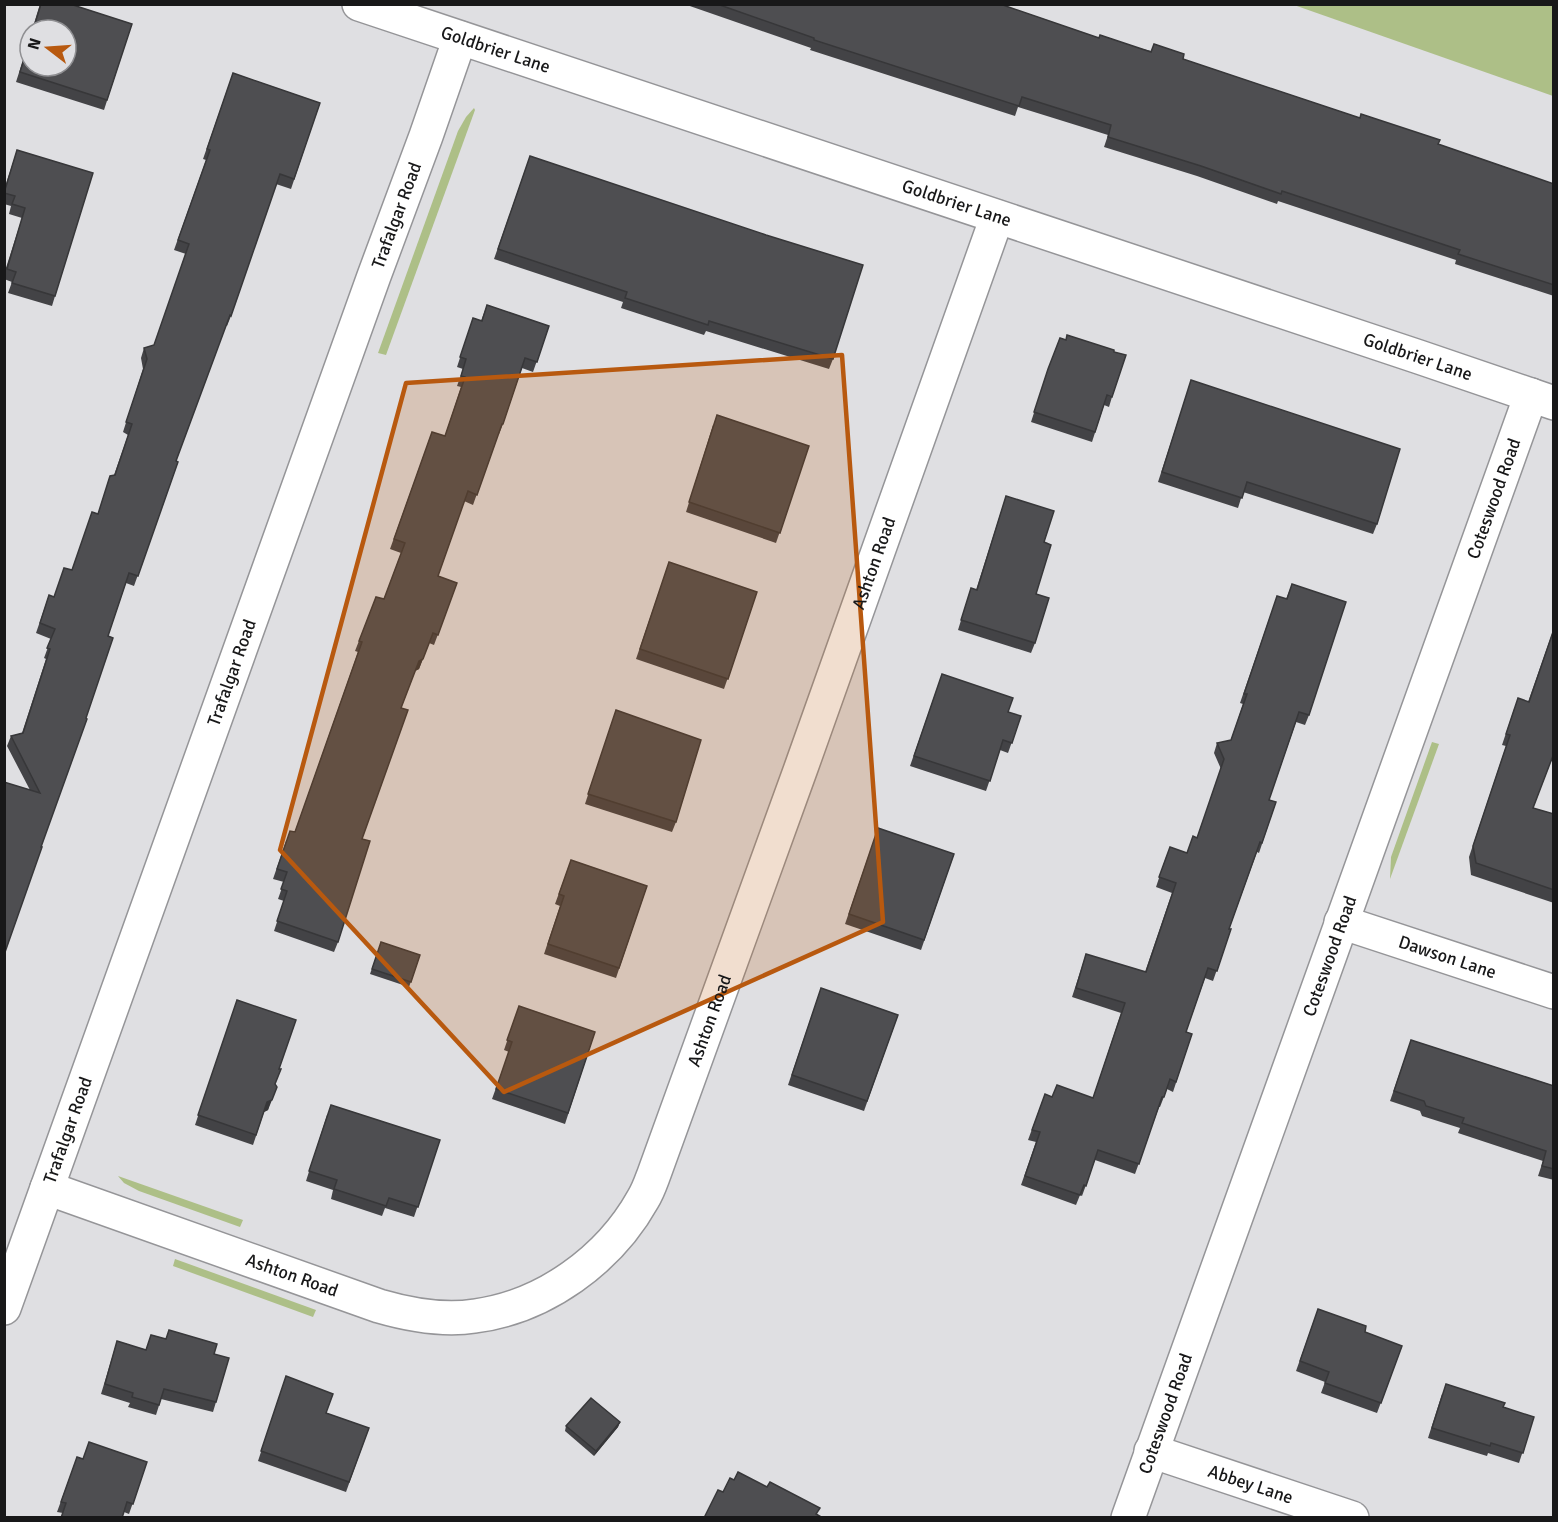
<svg xmlns="http://www.w3.org/2000/svg" width="1558" height="1522" font-family="Signika,sans-serif">
	<style>
		.green { fill: #adbf87 }
		.lines { fill: none; stroke-linecap: round; stroke-linejoin: round }
		.minor-casing { stroke: #959598; stroke-width: 36 }
		.minor { stroke: #fff; stroke-width: 33 }
		.wall { fill: #434346 }
		.shaded-wall { fill: #373739 }
		.building { fill: #4e4e51; stroke: #373739; stroke-width: 1.5 }
		.marked { fill: #b8590f; fill-opacity: 0.2; stroke: #b8590f; stroke-width: 4.5; stroke-linejoin: round }
		.labels { text-anchor: middle; stroke-width: 6; stroke-linejoin: round; paint-order: stroke }
		.street-label { font-size: 18px; fill: #181819; stroke: #dfdfe2 }
	</style>
	<rect width="100%" height="100%" fill="#dfdfe2"/>
	<g class="green">
		<path d="M 1294,5 L 1553,5 L 1553,96 Z"/>
		<path d="M 474,108 L 475,110 L 386,355 L 378,353 L 458,131 L 466,117 Z"/>
		<path d="M 1432,742 L 1439,744 L 1390,879 L 1391,857 Z"/>
		<path d="M 118,1176 L 243,1220 L 240,1227 L 139,1191 L 124,1183 Z"/>
		<path d="M 175,1259 L 316,1310 L 313,1317 L 173,1266 Z"/>
	</g>
	<g class="lines">
		<g class="minor-casing">
			<g id="minor">
				<path id="s1" d="M 359,4 L 1419,357 L 1554,403"/>
				<path id="s2" d="M 1341,922 L 1554,992"/>
				<path id="s3" d="M 47,1188 L 379,1306 C 410,1315 443,1321 475,1316 C 544,1307 609,1260 643,1199 C 648,1191 651,1182 654,1174 L 801,768 L 997,217"/>
				<path id="s4" d="M 4,1308 L 374,276 L 426,136 L 460,38"/>
				<path id="s5" d="M 1151,1451 L 1352,1518"/>
				<path id="s6" d="M 1128,1518 L 1531,395"/>
			</g>
		</g>
		<use href="#minor" class="minor"/>
	</g>
	<g class="wall">
		<path d="M 40,4 L 70,4 L 132,24 L 104,110 L 16,82 L 30,38 L 30,66 L 66,66 L 66,30 L 32,30 Z"/>
		<path d="M 684,4 L 1000,4 L 1099,38 L 1183,59 L 1438,144 L 1554,184 L 1554,296 L 1455,264 L 1456,260 L 1278,201 L 1277,204 L 1197,176 L 1104,147 L 1108,135 L 1018,107 L 1015,116 L 810,50 L 811,48 Z"/>
		<path d="M 233,73 L 320,103 L 291,189 L 276,184 L 231,316 L 227,326 L 226,325 L 176,461 L 178,462 L 134,586 L 126,583 L 108,636 L 41,847 L 4,955 L 30,790 L 7,746 L 11,736 L 22,733 L 46,659 L 44,658 L 51,639 L 36,633 L 49,595 L 54,597 L 72,570 L 98,514 L 110,476 L 114,475 L 128,435 L 123,432 L 143,369 L 141,358 L 144,348 L 154,345 L 186,254 L 174,250 L 206,160 L 203,159 Z"/>
		<path d="M 17,150 L 55,296 L 52,306 L 8,293 L 12,282 L 4,279 L 4,274 L 22,218 L 9,214 L 11,206 L 4,204 L 4,190 Z"/>
		<path d="M 530,156 L 833,359 L 829,369 L 706,331 L 704,335 L 621,308 L 623,302 L 494,259 Z"/>
		<path d="M 487,305 L 549,326 L 533,372 L 522,368 L 503,424 L 499,434 L 498,434 L 473,505 L 464,501 L 438,576 L 457,583 L 434,645 L 429,643 L 419,669 L 415,671 L 401,708 L 362,839 L 338,942 L 334,952 L 274,931 L 284,901 L 278,899 L 284,882 L 273,879 L 286,841 L 295,832 L 358,652 L 355,651 L 376,597 L 384,599 L 401,553 L 390,549 L 432,432 L 445,436 L 461,387 L 457,386 L 463,369 L 457,367 L 473,318 L 481,321 Z"/>
		<path d="M 1045,379 L 1112,397 L 1109,407 L 1104,405 L 1092,442 L 1031,422 Z"/>
		<path d="M 1188,390 L 1377,524 L 1373,534 L 1243,492 L 1238,508 L 1158,482 Z"/>
		<path d="M 713,425 L 809,446 L 776,543 L 686,512 Z"/>
		<path d="M 1006,496 L 1044,542 L 1036,594 L 1035,643 L 1031,653 L 958,630 L 971,588 L 976,590 Z"/>
		<path d="M 669,562 L 757,592 L 724,689 L 636,659 Z"/>
		<path d="M 1292,584 L 1309,715 L 1305,725 L 1296,722 L 1269,800 L 1276,802 L 1259,853 L 1257,852 L 1229,929 L 1231,929 L 1213,981 L 1205,978 L 1186,1032 L 1192,1034 L 1173,1092 L 1167,1089 L 1160,1107 L 1159,1107 L 1135,1174 L 1095,1160 L 1082,1196 L 1080,1195 L 1076,1205 L 1021,1185 L 1036,1142 L 1028,1140 L 1045,1094 L 1052,1097 L 1093,1098 L 1121,1013 L 1072,997 L 1086,954 L 1145,972 L 1172,893 L 1156,887 L 1166,857 L 1187,853 L 1197,838 L 1221,769 L 1214,753 L 1217,743 L 1231,740 L 1243,704 L 1240,703 L 1277,596 L 1286,599 Z"/>
		<path d="M 1554,628 L 1554,762 L 1551,761 L 1533,808 L 1554,814 L 1554,903 L 1471,875 L 1469,857 L 1506,746 L 1502,745 L 1514,709 L 1528,702 Z"/>
		<path d="M 942,674 L 1008,712 L 1021,716 L 1008,753 L 1000,750 L 986,791 L 910,766 Z"/>
		<path d="M 616,710 L 676,822 L 672,832 L 585,804 Z"/>
		<path d="M 878,828 L 954,854 L 921,950 L 845,924 Z"/>
		<path d="M 571,860 L 647,886 L 616,978 L 544,954 L 560,906 L 555,904 Z"/>
		<path d="M 381,942 L 420,955 L 409,987 L 370,974 Z"/>
		<path d="M 821,988 L 898,1015 L 864,1111 L 788,1085 Z"/>
		<path d="M 237,1000 L 279,1069 L 268,1110 L 264,1112 L 253,1145 L 195,1125 Z"/>
		<path d="M 519,1006 L 595,1032 L 565,1124 L 492,1099 L 509,1052 L 504,1050 Z"/>
		<path d="M 1411,1040 L 1554,1086 L 1554,1180 L 1538,1176 L 1543,1161 L 1458,1133 L 1460,1128 L 1422,1116 L 1420,1111 L 1390,1101 Z"/>
		<path d="M 327,1115 L 440,1140 L 414,1217 L 385,1208 L 382,1216 L 331,1199 L 333,1190 L 306,1181 Z"/>
		<path d="M 1318,1309 L 1365,1332 L 1402,1346 L 1377,1413 L 1321,1393 L 1325,1382 L 1296,1371 Z"/>
		<path d="M 169,1330 L 214,1354 L 216,1402 L 213,1412 L 161,1399 L 156,1415 L 128,1407 L 130,1403 L 101,1394 L 117,1341 L 146,1350 L 151,1335 L 166,1339 Z"/>
		<path d="M 286,1376 L 326,1413 L 369,1428 L 346,1492 L 258,1461 Z"/>
		<path d="M 1442,1394 L 1503,1407 L 1534,1417 L 1519,1463 L 1488,1453 L 1487,1456 L 1428,1438 Z"/>
		<path d="M 620,1422 L 618,1427 L 594,1456 L 565,1431 L 566,1426 Z"/>
		<path d="M 77,1457 L 83,1459 L 147,1462 L 129,1514 L 124,1512 L 63,1513 L 57,1512 Z"/>
	</g>
	<g class="shaded-wall">
		<path d="M 423,659 L 419,669 L 415,671 L 419,661 Z"/>
		<path d="M 272,1100 L 268,1110 L 264,1112 L 267,1102 Z"/>
		<path d="M 620,1422 L 618,1427 L 594,1456 L 596,1451 Z"/>
	</g>
	<g class="building">
		<path d="M 41,4 L 70,4 L 132,24 L 107,100 L 20,72 L 30,39 L 30,66 L 66,66 L 66,30 L 33,30 Z"/>
		<path d="M 717,4 L 1000,4 L 1099,38 L 1100,35 L 1151,52 L 1154,44 L 1184,54 L 1183,59 L 1360,118 L 1361,114 L 1440,140 L 1438,144 L 1554,184 L 1554,285 L 1458,254 L 1460,250 L 1282,191 L 1281,194 L 1201,166 L 1108,137 L 1111,125 L 1022,97 L 1019,106 L 814,40 L 814,38 Z"/>
		<path d="M 233,73 L 320,103 L 294,179 L 280,174 L 231,316 L 230,315 L 176,461 L 178,462 L 138,576 L 129,573 L 108,636 L 113,638 L 86,718 L 87,719 L 41,847 L 42,847 L 4,955 L 4,782 L 40,793 L 11,736 L 23,733 L 50,649 L 47,648 L 55,629 L 40,623 L 49,595 L 54,597 L 64,568 L 72,570 L 92,512 L 98,514 L 110,476 L 115,475 L 132,424 L 126,422 L 147,359 L 144,348 L 154,345 L 189,244 L 178,240 L 210,150 L 207,149 Z"/>
		<path d="M 17,150 L 93,173 L 55,296 L 12,283 L 16,272 L 7,269 L 25,208 L 12,204 L 15,196 L 4,193 Z"/>
		<path d="M 530,156 L 766,235 L 863,265 L 833,359 L 709,321 L 708,325 L 625,298 L 627,292 L 498,249 Z"/>
		<path d="M 487,305 L 549,326 L 537,362 L 525,358 L 503,424 L 502,424 L 477,495 L 468,491 L 438,576 L 457,583 L 438,635 L 433,633 L 423,659 L 419,661 L 401,708 L 408,710 L 362,839 L 370,841 L 338,942 L 277,921 L 287,891 L 281,889 L 287,872 L 277,869 L 290,831 L 295,832 L 362,642 L 359,641 L 376,597 L 384,599 L 405,543 L 394,539 L 432,432 L 445,436 L 465,377 L 461,376 L 466,359 L 460,357 L 473,318 L 482,321 Z"/>
		<path d="M 1067,335 L 1114,350 L 1114,352 L 1126,355 L 1112,397 L 1107,395 L 1095,432 L 1034,412 L 1048,369 L 1060,338 L 1066,340 Z"/>
		<path d="M 1191,380 L 1400,449 L 1377,524 L 1247,482 L 1242,498 L 1162,472 Z"/>
		<path d="M 717,415 L 809,446 L 780,533 L 689,502 Z"/>
		<path d="M 1006,496 L 1054,511 L 1044,542 L 1051,545 L 1036,594 L 1049,598 L 1035,643 L 961,620 L 971,588 L 977,590 Z"/>
		<path d="M 669,562 L 757,592 L 728,679 L 640,649 Z"/>
		<path d="M 1292,584 L 1346,602 L 1309,715 L 1299,712 L 1269,800 L 1276,802 L 1262,843 L 1260,842 L 1229,929 L 1231,929 L 1217,971 L 1208,968 L 1186,1032 L 1192,1034 L 1176,1082 L 1170,1079 L 1164,1097 L 1162,1097 L 1139,1164 L 1098,1150 L 1086,1186 L 1084,1185 L 1080,1195 L 1025,1176 L 1040,1132 L 1032,1130 L 1045,1094 L 1052,1097 L 1057,1085 L 1093,1098 L 1125,1003 L 1076,988 L 1086,954 L 1146,972 L 1176,883 L 1159,877 L 1170,847 L 1187,853 L 1193,836 L 1197,838 L 1224,759 L 1217,743 L 1231,740 L 1247,694 L 1244,694 L 1277,596 L 1287,599 Z"/>
		<path d="M 1554,629 L 1554,753 L 1533,808 L 1554,814 L 1554,890 L 1476,863 L 1473,846 L 1510,735 L 1506,734 L 1518,698 L 1529,702 Z"/>
		<path d="M 942,674 L 1013,698 L 1008,712 L 1021,716 L 1012,743 L 1003,740 L 990,781 L 914,756 Z"/>
		<path d="M 616,710 L 701,740 L 676,822 L 588,794 Z"/>
		<path d="M 878,828 L 954,854 L 924,940 L 849,914 Z"/>
		<path d="M 571,860 L 647,886 L 619,968 L 548,944 L 564,896 L 559,894 Z"/>
		<path d="M 381,942 L 420,955 L 411,982 L 372,969 Z"/>
		<path d="M 821,988 L 898,1015 L 867,1101 L 792,1075 Z"/>
		<path d="M 237,1000 L 296,1020 L 279,1069 L 281,1069 L 275,1084 L 277,1087 L 272,1100 L 267,1102 L 256,1135 L 198,1115 Z"/>
		<path d="M 519,1006 L 595,1032 L 568,1113 L 496,1089 L 512,1042 L 507,1040 Z"/>
		<path d="M 1411,1040 L 1554,1086 L 1554,1169 L 1542,1166 L 1546,1151 L 1462,1123 L 1464,1118 L 1426,1106 L 1424,1101 L 1394,1091 Z"/>
		<path d="M 331,1105 L 440,1140 L 418,1207 L 389,1198 L 386,1206 L 334,1189 L 337,1180 L 309,1171 Z"/>
		<path d="M 1318,1309 L 1366,1326 L 1365,1332 L 1402,1346 L 1381,1403 L 1325,1383 L 1329,1372 L 1300,1361 Z"/>
		<path d="M 169,1330 L 217,1344 L 214,1354 L 229,1358 L 216,1402 L 164,1389 L 159,1405 L 132,1397 L 133,1393 L 105,1384 L 117,1341 L 146,1350 L 151,1335 L 166,1339 Z"/>
		<path d="M 286,1376 L 333,1394 L 326,1413 L 369,1428 L 349,1482 L 261,1451 Z"/>
		<path d="M 1446,1384 L 1505,1403 L 1503,1407 L 1534,1417 L 1523,1453 L 1491,1443 L 1490,1446 L 1432,1428 Z"/>
		<path d="M 591,1398 L 620,1422 L 596,1451 L 566,1426 Z"/>
		<path d="M 89,1442 L 147,1462 L 133,1504 L 127,1502 L 122,1518 L 61,1518 L 66,1503 L 61,1502 L 77,1457 L 83,1459 Z"/>
		<path d="M 738,1472 L 767,1487 L 770,1482 L 820,1508 L 816,1514 L 823,1518 L 704,1518 L 718,1490 L 723,1492 L 730,1478 L 734,1480 Z"/>
	</g>
	<path class="marked" d="M 842,355 L 883,922 L 504,1092 L 280,850 L 406,383 Z"/>
	<g class="labels">
		<g class="street-label">
			<text dy="6" stroke="none"><textPath href="#s1" startOffset="144">Goldbrier Lane</textPath></text>
			<text dy="6" stroke="none"><textPath href="#s1" startOffset="630">Goldbrier Lane</textPath></text>
			<text dy="6" stroke="none"><textPath href="#s4" startOffset="1161">Trafalgar Road</textPath></text>
			<text dy="6" stroke="none"><textPath href="#s1" startOffset="1116">Goldbrier Lane</textPath></text>
			<text dy="6" stroke="none"><textPath href="#s6" startOffset="1083">Coteswood Road</textPath></text>
			<text dy="6" stroke="none"><textPath href="#s3" startOffset="1338">Ashton Road</textPath></text>
			<text dy="6" stroke="none"><textPath href="#s4" startOffset="675">Trafalgar Road</textPath></text>
			<text dy="6" stroke="none"><textPath href="#s6" startOffset="597">Coteswood Road</textPath></text>
			<text dy="6" stroke="none"><textPath href="#s2" startOffset="112">Dawson Lane</textPath></text>
			<text dy="6" stroke="none"><textPath href="#s3" startOffset="852">Ashton Road</textPath></text>
			<text dy="6" stroke="none"><textPath href="#s4" startOffset="189">Trafalgar Road</textPath></text>
			<text dy="6" stroke="none"><textPath href="#s3" startOffset="260">Ashton Road</textPath></text>
			<text dy="6" stroke="none"><textPath href="#s6" startOffset="111">Coteswood Road</textPath></text>
			<text dy="6" stroke="none"><textPath href="#s5" startOffset="105">Abbey Lane</textPath></text>
		</g>
	</g>
	<rect width="1558" height="1522" fill="none" stroke="#181819" stroke-width="12"/>
	<g transform="translate(48 48) rotate(287)"><circle r="28" fill="#dfdfe2" stroke="#8f8f92" stroke-width="1.5"/>
	<path d="M0-4.5L10 22L0 15L-10 22Z" fill="#b8590f"/>
	<text y="-9" font-size="16" font-weight="bold" text-anchor="middle" fill="#181819">N</text>
	</g>
</svg>
